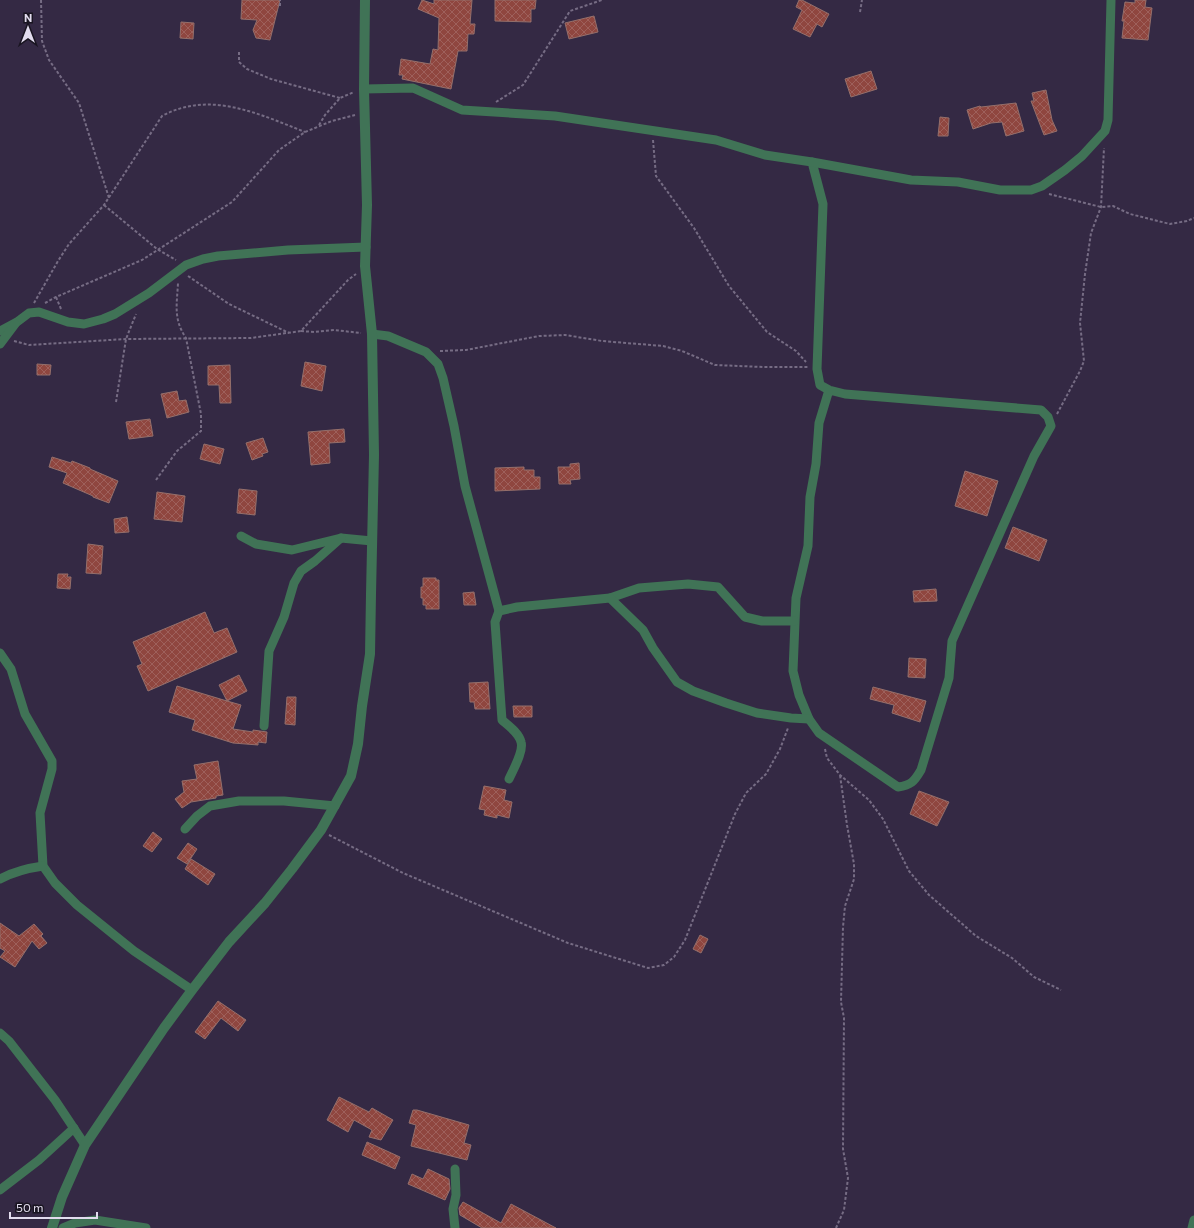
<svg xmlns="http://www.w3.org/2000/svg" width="1194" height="1228" font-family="Commissioner,sans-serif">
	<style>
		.building { fill: url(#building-cross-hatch); stroke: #946f6b }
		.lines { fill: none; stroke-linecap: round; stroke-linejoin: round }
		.path { stroke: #766c84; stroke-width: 2; stroke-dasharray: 3 2; stroke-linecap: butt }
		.minor { stroke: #407356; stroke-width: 9 }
		.tertiary { stroke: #407356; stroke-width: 10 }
	</style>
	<defs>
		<pattern id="building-cross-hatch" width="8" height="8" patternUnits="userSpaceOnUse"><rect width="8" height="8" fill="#8f463f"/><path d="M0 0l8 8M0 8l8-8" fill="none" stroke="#9e605b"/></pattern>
	</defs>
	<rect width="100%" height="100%" fill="#342944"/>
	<g class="building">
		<path d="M 242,0 L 280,0 L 270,40 L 256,38 L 253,30 L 257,20 L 241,19 Z"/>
		<path d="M 422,0 L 434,4 L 434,0 L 472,0 L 470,24 L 475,24 L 474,34 L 468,34 L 467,51 L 458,51 L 451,89 L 402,79 L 403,75 L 399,75 L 401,59 L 430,64 L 433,49 L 438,50 L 439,18 L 418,9 Z"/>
		<path d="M 495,0 L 536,0 L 535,9 L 531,9 L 531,22 L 495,21 Z"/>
		<path d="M 799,0 L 802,0 L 829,14 L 822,27 L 817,24 L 810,37 L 793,29 L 802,10 L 796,7 Z"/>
		<path d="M 1135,0 L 1146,0 L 1145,7 L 1152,8 L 1148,40 L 1122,38 L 1124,21 L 1122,21 L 1125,2 L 1135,3 Z"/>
		<path d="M 594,16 L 598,32 L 569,39 L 565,23 Z"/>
		<path d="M 181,22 L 194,23 L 193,39 L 180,38 Z"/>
		<path d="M 871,71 L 877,89 L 851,97 L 845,79 Z"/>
		<path d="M 1046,90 L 1052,120 L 1057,131 L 1044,135 L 1031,101 L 1034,101 L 1032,93 Z"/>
		<path d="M 1016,103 L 1024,131 L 1006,136 L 1002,122 L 991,123 L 973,129 L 967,110 L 980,106 L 981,107 Z"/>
		<path d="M 940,117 L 949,118 L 948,136 L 938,136 Z"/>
		<path d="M 305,362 L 326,366 L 322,391 L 301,386 Z"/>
		<path d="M 37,364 L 51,365 L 50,375 L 37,375 Z"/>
		<path d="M 230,365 L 231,403 L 220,403 L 219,385 L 208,385 L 208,366 Z"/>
		<path d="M 177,391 L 179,401 L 186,400 L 189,412 L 167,418 L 161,394 Z"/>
		<path d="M 150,419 L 153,436 L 129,439 L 126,422 Z"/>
		<path d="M 344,429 L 345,442 L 329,443 L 330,463 L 311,465 L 308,432 Z"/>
		<path d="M 263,438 L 268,452 L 262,454 L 263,456 L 252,460 L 246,443 Z"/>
		<path d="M 204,444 L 224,449 L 220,464 L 200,459 Z"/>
		<path d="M 52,457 L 71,463 L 72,461 L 90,468 L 90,469 L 118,481 L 109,503 L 93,497 L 93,496 L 63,483 L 67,473 L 49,467 Z"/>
		<path d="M 579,463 L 580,479 L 570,480 L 571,484 L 559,484 L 558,467 L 570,467 L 570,464 Z"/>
		<path d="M 524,467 L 524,470 L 534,470 L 534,477 L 540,477 L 540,489 L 495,491 L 495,468 Z"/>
		<path d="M 965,471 L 998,481 L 987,516 L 955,506 Z"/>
		<path d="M 239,489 L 257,491 L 255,515 L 237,513 Z"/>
		<path d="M 157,492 L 185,496 L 182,522 L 154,519 Z"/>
		<path d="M 127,517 L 129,532 L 115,533 L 114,519 Z"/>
		<path d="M 1013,527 L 1047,540 L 1039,561 L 1005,548 Z"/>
		<path d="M 88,544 L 103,546 L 101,574 L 86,573 Z"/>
		<path d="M 58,574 L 68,574 L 67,577 L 71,577 L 70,589 L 57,588 Z"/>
		<path d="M 423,578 L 436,578 L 436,580 L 439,580 L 439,609 L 426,609 L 426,605 L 423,605 L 423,598 L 421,598 L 421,587 L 423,587 Z"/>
		<path d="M 936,589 L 937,601 L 914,602 L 913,591 Z"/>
		<path d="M 474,592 L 476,605 L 464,605 L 463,593 Z"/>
		<path d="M 205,612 L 214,633 L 227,628 L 237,652 L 148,691 L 137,666 L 142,664 L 133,642 Z"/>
		<path d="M 909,658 L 926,659 L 925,678 L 908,677 Z"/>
		<path d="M 239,675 L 247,691 L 227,701 L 241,705 L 233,729 L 253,732 L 253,730 L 267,732 L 266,743 L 258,742 L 258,745 L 233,743 L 192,730 L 195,720 L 169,712 L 177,686 L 227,701 L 219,685 Z"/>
		<path d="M 488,682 L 490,709 L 475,709 L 474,702 L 470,702 L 469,683 Z"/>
		<path d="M 873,687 L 926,701 L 920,722 L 892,713 L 894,705 L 870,699 Z"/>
		<path d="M 287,697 L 296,697 L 295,725 L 285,724 Z"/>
		<path d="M 513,706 L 532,706 L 532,717 L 514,717 Z"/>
		<path d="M 218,761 L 223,795 L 216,796 L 216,798 L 191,802 L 182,808 L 175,799 L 184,792 L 182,781 L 197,779 L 194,765 Z"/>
		<path d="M 484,786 L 506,790 L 504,800 L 512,802 L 509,818 L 497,815 L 497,818 L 484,815 L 485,810 L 479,809 Z"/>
		<path d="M 919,791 L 949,802 L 937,826 L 910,814 Z"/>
		<path d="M 153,832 L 162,839 L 152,852 L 143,846 Z"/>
		<path d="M 188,843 L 197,849 L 187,864 L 177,858 Z"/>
		<path d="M 191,859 L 215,874 L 208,885 L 185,869 Z"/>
		<path d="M 0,923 L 19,936 L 34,924 L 43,934 L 41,936 L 47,943 L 39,949 L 32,941 L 15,967 L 0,957 L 5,951 L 0,948 Z"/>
		<path d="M 700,935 L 708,939 L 701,953 L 693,949 Z"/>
		<path d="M 218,1001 L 246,1020 L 238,1031 L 221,1018 L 205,1039 L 195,1032 Z"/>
		<path d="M 339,1097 L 369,1112 L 372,1108 L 393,1120 L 381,1140 L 369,1137 L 372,1130 L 354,1120 L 348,1132 L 327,1120 Z"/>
		<path d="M 413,1110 L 417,1110 L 469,1125 L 464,1143 L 471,1145 L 467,1160 L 411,1146 L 416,1125 L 409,1123 Z"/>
		<path d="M 367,1142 L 400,1157 L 395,1169 L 362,1155 Z"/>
		<path d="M 428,1169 L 449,1179 L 450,1189 L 445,1200 L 408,1184 L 412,1174 L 423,1179 Z"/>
		<path d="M 463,1202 L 501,1223 L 511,1204 L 556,1228 L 482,1228 L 460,1215 L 459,1208 Z"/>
	</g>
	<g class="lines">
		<g class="path">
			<path d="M 41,0 L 42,41 L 49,60 L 79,103 L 109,198"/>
			<path d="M 280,6 L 280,0"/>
			<path d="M 860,12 L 862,0"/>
			<path d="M 239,52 L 239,62 L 247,69 L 271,79 L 340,98"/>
			<path d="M 496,102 L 523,85 L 570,11 L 602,0"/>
			<path d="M 319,125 L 325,115 L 340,98 L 354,92"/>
			<path d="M 653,140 L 656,176 L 694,228 L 729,286 L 767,332 L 796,351 L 806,362"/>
			<path d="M 1049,194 L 1101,207 L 1113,206 L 1130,214 L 1170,224 L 1187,221 L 1194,218"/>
			<path d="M 104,205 L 157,249 L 176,260"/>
			<path d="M 188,276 L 229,304 L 289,333"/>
			<path d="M 56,297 L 61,309"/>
			<path d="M 34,303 L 58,261 L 69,244 L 104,205 L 162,116 C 210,90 259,114 305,132"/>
			<path d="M 45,303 L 56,297 L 142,260 L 232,202 L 279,150 L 305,132 L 332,121 L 355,115"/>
			<path d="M 301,331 L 314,332 L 334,330 L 361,333"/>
			<path d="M 14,341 L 29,345 L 126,339 L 251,338 L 301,331 L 348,280 L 356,274"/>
			<path d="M 440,351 L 466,350 L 539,336 L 565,335 L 602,341 L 663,346 L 682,351 L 715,365 L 763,367 L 808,367"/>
			<path d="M 116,402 L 126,339 L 136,314"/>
			<path d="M 1057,414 L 1080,371 L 1084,361 L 1080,323 L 1085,274 L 1091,233 L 1101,207 L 1104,148"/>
			<path d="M 156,480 L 177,451 L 201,431 L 201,414 L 186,338 C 173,319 177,304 178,283"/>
			<path d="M 825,749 L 827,758 L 840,775 L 869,800 L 883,819 L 909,871 L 929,895 L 976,936 L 1012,958 L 1034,977 L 1061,990"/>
			<path d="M 329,835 L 403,873 L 568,943 L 648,968 L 664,965 L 674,957 L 685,940 L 735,814 L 746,793 L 766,774 L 780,749 L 788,728"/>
			<path d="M 836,1228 L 844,1210 L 848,1178 L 843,1149 L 844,1018 L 841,1002 L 843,927 L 845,906 L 854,879 L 854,864 L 847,825 L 840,775"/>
		</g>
		<g class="minor">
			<path d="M 364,89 L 413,88 L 462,110 L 555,116 L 716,140 L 765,155 L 812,162 L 823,204 L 817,369 L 820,385 L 829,390 L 845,394 L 1041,410 L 1048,417 L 1051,426 L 1034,456 L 952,641 L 949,678 L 921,770 C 914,782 911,785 898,787 L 819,733 L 809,719 L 799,695 L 793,671 L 796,598 L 808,546 L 810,497 L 816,464 L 819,423 L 829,390"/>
			<path d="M 812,162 L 911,180 L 958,182 L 1000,190 L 1031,190 L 1042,186 L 1065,170 L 1082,156 L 1105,131 L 1108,120 L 1111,0"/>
			<path d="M 0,331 L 17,322 L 29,313 L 39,312 L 68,322 L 84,324 L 103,319 L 115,314 L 149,293 L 186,265 L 203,259 L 218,256 L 288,250 L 366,247"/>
			<path d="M 372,334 L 388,336 L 426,352 L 438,364 L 443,378 L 454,426 L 465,486 L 499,611"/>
			<path d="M 0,344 L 15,324"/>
			<path d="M 241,536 L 256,544 L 292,550 L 341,538 L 372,541"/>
			<path d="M 610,598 L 639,588 L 688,584 L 718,587 L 745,617 L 762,621 L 794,621"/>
			<path d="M 0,653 L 11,669 L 25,714 L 52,761 L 52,769 L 40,813 L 43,866 L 55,883 L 77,905 L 134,951 L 192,990"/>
			<path d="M 264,726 L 269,651 L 284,617 L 294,583 L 301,571 L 315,561 L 341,538"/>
			<path d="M 509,779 C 513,770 524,751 521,742 C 519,733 509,726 502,720 L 495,622 L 499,611 L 517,607 L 610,598 L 643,630 L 653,648 L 677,682 L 693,691 L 726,703 L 757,713 L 791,718 L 809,719"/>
			<path d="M 185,829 L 197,816 L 210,806 L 239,801 L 284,801 L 335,806"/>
			<path d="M 0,879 C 13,872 29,868 43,866"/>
			<path d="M 0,1033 L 9,1041 L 55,1100 L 85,1145"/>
			<path d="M 455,1169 L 456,1195 L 453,1209 L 455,1228"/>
			<path d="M 0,1190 L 39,1160 L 74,1128"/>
			<path d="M 63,1228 L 75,1223 L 95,1220 L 146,1228"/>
			<path d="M 1192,1228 L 1194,1220"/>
		</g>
		<path class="tertiary" d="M 52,1228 L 62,1197 L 85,1145 L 164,1028 L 192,990 L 229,942 L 265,903 L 292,869 L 321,830 L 351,776 L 358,744 L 362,706 L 370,654 L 371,594 L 374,455 L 372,334 L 365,266 L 367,205 L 364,89 L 365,0"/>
	</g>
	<g transform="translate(28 28)" stroke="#191521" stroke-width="3" paint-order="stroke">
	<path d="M0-3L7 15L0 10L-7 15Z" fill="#e2dcee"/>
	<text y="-6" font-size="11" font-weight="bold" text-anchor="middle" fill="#e2dcee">N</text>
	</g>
	<path d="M10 1212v6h87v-6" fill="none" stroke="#e2dcee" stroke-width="2"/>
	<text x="16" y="1212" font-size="12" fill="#e2dcee" stroke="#191521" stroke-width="3" paint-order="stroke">50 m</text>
</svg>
